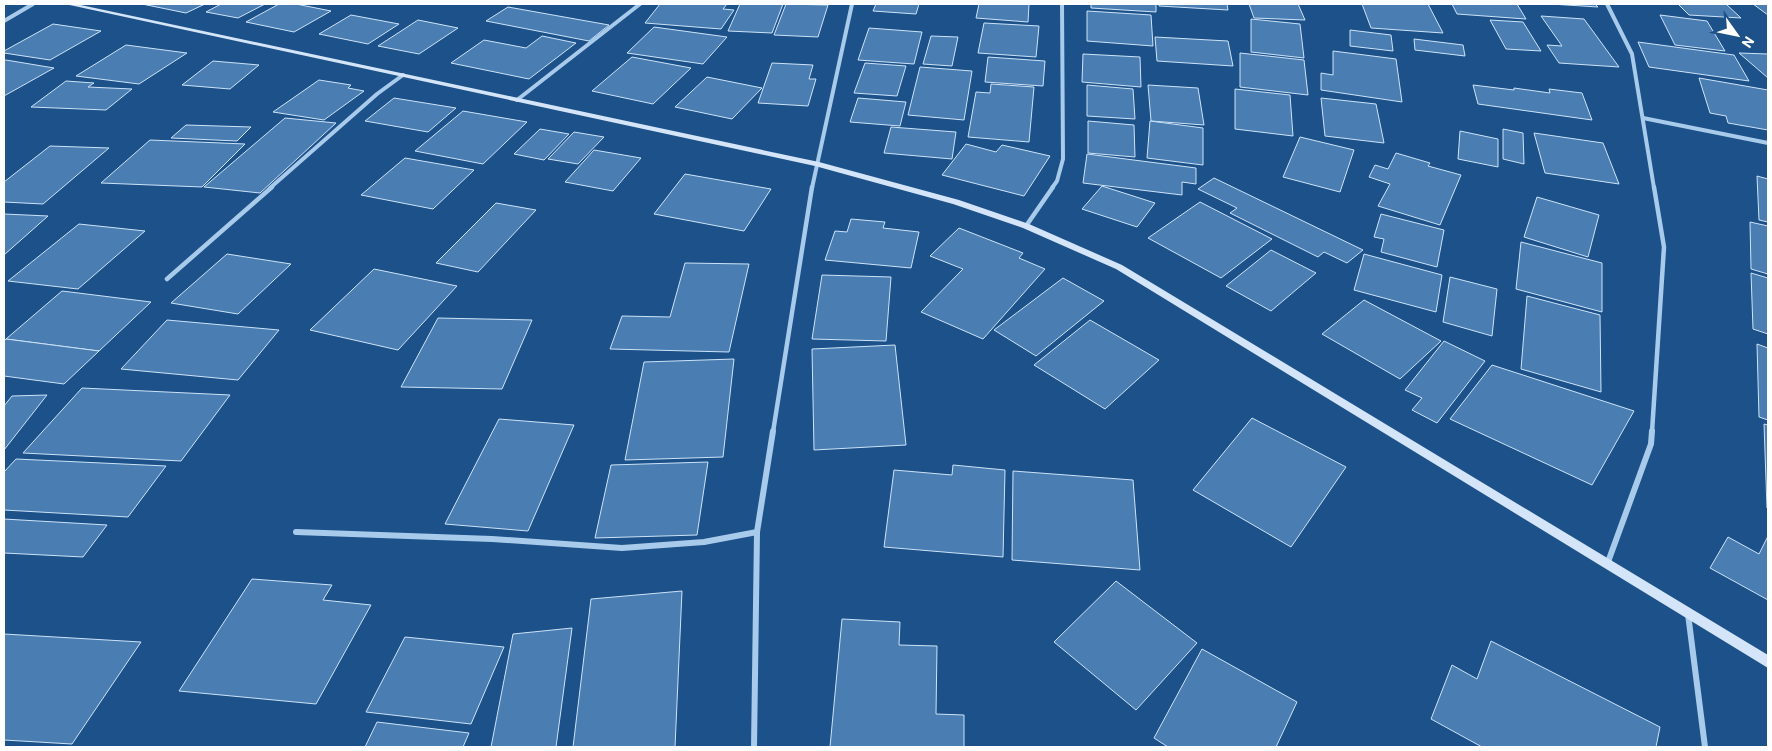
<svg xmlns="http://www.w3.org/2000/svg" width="1772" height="751" font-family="Roboto,sans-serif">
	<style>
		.building { fill: #4a7eb2; stroke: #cde3f8 }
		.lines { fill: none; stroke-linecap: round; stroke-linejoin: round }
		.street-far2 { stroke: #a8caeb; stroke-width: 4 }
		.street-far1 { stroke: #a8caeb; stroke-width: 4.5 }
		.street { stroke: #a8caeb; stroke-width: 6 }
		.secondary { fill: #d4e5f9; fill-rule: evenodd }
	</style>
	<rect width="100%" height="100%" fill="#1d5189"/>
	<g class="building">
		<path d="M 142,4 L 205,4 L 186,13 Z"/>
		<path d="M 221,4 L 265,4 L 238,18 L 206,12 Z"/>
		<path d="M 279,4 L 296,4 L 331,11 L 294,32 L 246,22 Z"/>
		<path d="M 660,4 L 727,4 L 723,9 L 734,10 L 721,29 L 645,23 Z"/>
		<path d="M 740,4 L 783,4 L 772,33 L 728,31 Z"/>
		<path d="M 786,4 L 828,5 L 818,37 L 774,35 Z"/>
		<path d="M 876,4 L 919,4 L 916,14 L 873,11 Z"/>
		<path d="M 979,4 L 1029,4 L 1028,22 L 976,18 Z"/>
		<path d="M 1091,4 L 1156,4 L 1156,12 L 1091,8 Z"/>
		<path d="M 1159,4 L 1227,4 L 1228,10 L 1159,6 Z"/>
		<path d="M 1249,4 L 1298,4 L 1305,20 L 1254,18 Z"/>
		<path d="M 1362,4 L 1428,4 L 1443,33 L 1371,28 Z"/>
		<path d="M 1452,4 L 1517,4 L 1526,19 L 1457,14 Z"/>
		<path d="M 1551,4 L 1595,4 L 1598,7 Z"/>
		<path d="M 1678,4 L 1726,4 L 1741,18 L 1689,15 Z"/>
		<path d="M 1753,4 L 1768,4 L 1768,15 Z"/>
		<path d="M 508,7 L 609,25 L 589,41 L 486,21 Z"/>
		<path d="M 1087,11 L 1151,15 L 1153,46 L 1087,41 Z"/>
		<path d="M 351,15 L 399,24 L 368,44 L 319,34 Z"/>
		<path d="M 1660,15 L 1707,21 L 1725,51 L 1675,45 Z"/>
		<path d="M 1541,16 L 1584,19 L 1619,67 L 1559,63 L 1547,45 L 1562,46 Z"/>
		<path d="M 1251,19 L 1300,24 L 1304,58 L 1251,52 Z"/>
		<path d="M 418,20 L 458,28 L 419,54 L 378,46 Z"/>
		<path d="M 1490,20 L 1523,22 L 1541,51 L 1506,49 Z"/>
		<path d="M 984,23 L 1039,26 L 1036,57 L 978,53 Z"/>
		<path d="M 53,24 L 101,31 L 50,60 L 4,53 L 4,51 Z"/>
		<path d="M 654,27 L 727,37 L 703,64 L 627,53 Z"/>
		<path d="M 869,28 L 922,32 L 914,64 L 858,60 Z"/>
		<path d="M 1350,30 L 1391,35 L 1393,51 L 1350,46 Z"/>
		<path d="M 542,36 L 576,43 L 529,79 L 451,63 L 484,40 L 526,48 Z"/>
		<path d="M 931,36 L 958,37 L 952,66 L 923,64 Z"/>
		<path d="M 1155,37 L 1228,41 L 1233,66 L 1157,61 Z"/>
		<path d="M 1414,39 L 1463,45 L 1465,56 L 1415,50 Z"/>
		<path d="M 1638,42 L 1734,55 L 1749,81 L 1649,67 Z"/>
		<path d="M 126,45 L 187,53 L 139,84 L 76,76 Z"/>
		<path d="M 1333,51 L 1396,59 L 1402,102 L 1321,90 L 1321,73 L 1333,75 Z"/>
		<path d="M 1240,53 L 1304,60 L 1308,95 L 1240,87 Z"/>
		<path d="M 1739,53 L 1768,54 L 1768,78 Z"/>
		<path d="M 1083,54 L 1140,57 L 1141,87 L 1082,82 Z"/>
		<path d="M 632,57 L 691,68 L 653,104 L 592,91 Z"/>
		<path d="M 988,57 L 1045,61 L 1043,86 L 985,82 Z"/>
		<path d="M 6,60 L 54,68 L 4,96 L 4,61 Z"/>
		<path d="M 213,61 L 259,65 L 230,89 L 182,85 Z"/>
		<path d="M 772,63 L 813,65 L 809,79 L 816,79 L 808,106 L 758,103 Z"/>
		<path d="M 865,63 L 906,66 L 897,96 L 854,93 Z"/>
		<path d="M 920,67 L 972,71 L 964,120 L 908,115 Z"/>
		<path d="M 707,77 L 762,88 L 732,119 L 675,107 Z"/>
		<path d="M 1699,78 L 1768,90 L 1768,130 L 1728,123 L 1726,116 L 1710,113 Z"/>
		<path d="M 319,80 L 351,85 L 348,88 L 364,91 L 324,120 L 273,112 Z"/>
		<path d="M 66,81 L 94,83 L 88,87 L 132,89 L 106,110 L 31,107 Z"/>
		<path d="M 991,84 L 1034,87 L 1029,142 L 968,137 L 976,92 L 990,93 Z"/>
		<path d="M 1087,85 L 1133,89 L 1135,119 L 1087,116 Z"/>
		<path d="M 1148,85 L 1198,88 L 1204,125 L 1151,121 Z"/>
		<path d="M 1473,85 L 1514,90 L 1514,88 L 1550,93 L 1549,89 L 1582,93 L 1592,120 L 1478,104 Z"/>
		<path d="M 1235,89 L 1290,95 L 1293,136 L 1235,129 Z"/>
		<path d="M 394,98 L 456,108 L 428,132 L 365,121 Z"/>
		<path d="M 858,98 L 906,102 L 900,126 L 850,122 Z"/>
		<path d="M 1321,98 L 1376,104 L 1384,143 L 1325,136 Z"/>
		<path d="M 463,111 L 527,122 L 483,164 L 415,151 Z"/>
		<path d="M 285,118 L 336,123 L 260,193 L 204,187 Z"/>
		<path d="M 1088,121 L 1134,125 L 1135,157 L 1088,153 Z"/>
		<path d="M 1150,121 L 1203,128 L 1203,165 L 1147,158 Z"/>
		<path d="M 186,125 L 251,127 L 237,141 L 171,138 Z"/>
		<path d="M 891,127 L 956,132 L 952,159 L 884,153 Z"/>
		<path d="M 540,129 L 569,134 L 544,160 L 514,154 Z"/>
		<path d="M 1503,129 L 1523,133 L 1524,164 L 1503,159 Z"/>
		<path d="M 1460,131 L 1498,139 L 1498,167 L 1458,159 Z"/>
		<path d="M 574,132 L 604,137 L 578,164 L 548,159 Z"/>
		<path d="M 1534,133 L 1603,143 L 1619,184 L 1545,173 Z"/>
		<path d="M 1300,137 L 1354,150 L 1340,192 L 1283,177 Z"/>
		<path d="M 150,140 L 245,144 L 202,187 L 101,183 Z"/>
		<path d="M 966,144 L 996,152 L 1002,145 L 1050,156 L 1024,196 L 942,175 Z"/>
		<path d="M 50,146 L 109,148 L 43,204 L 4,202 L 4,182 Z"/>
		<path d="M 594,150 L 641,158 L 613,191 L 565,182 Z"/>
		<path d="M 1396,153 L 1430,163 L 1428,166 L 1461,175 L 1440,225 L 1378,206 L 1390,184 L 1369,177 L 1375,165 L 1388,169 Z"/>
		<path d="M 1087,154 L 1196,168 L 1196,184 L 1182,182 L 1182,195 L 1083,183 Z"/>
		<path d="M 405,158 L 474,170 L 433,209 L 361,195 Z"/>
		<path d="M 685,174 L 771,189 L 744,231 L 654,214 Z"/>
		<path d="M 1757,176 L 1768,179 L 1768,222 L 1759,220 Z"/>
		<path d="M 1214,178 L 1363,250 L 1347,263 L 1324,252 L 1318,257 L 1230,213 L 1237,208 L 1198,189 Z"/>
		<path d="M 1102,186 L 1155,203 L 1137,227 L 1082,209 Z"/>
		<path d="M 1537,197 L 1599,215 L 1588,257 L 1524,237 Z"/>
		<path d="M 1200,202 L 1272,239 L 1221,278 L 1148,238 Z"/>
		<path d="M 496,203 L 536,210 L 478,272 L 436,263 Z"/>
		<path d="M 4,214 L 48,216 L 4,255 Z"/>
		<path d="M 1381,214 L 1444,230 L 1437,267 L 1381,252 L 1384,239 L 1374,237 Z"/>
		<path d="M 851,219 L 885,222 L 883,228 L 919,232 L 911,268 L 825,260 L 835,231 L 847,232 Z"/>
		<path d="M 1750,222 L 1768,226 L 1768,274 L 1751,269 Z"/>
		<path d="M 79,224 L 145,231 L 78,289 L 8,281 Z"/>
		<path d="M 959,228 L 1023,253 L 1019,258 L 1045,269 L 983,339 L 921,312 L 963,269 L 930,256 Z"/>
		<path d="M 1521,242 L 1602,263 L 1602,312 L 1516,289 Z"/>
		<path d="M 1271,250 L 1316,273 L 1271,311 L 1226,286 Z"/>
		<path d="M 227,254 L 291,264 L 238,314 L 171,303 Z"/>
		<path d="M 1364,254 L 1442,275 L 1436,312 L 1354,290 Z"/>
		<path d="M 685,263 L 749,264 L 729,352 L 610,349 L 622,316 L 670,317 Z"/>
		<path d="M 374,269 L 457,286 L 398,350 L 310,330 Z"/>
		<path d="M 1751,273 L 1768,278 L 1768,334 L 1753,329 Z"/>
		<path d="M 822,275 L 891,277 L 886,341 L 812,339 Z"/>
		<path d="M 1450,277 L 1497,289 L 1492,336 L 1443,322 Z"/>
		<path d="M 1063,278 L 1104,301 L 1036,356 L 994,330 Z"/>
		<path d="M 62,291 L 151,302 L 99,351 L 6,339 Z"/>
		<path d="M 1527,296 L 1600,315 L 1601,392 L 1521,369 Z"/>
		<path d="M 1364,300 L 1441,341 L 1400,379 L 1322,334 Z"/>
		<path d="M 438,318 L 532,320 L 502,389 L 401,387 Z"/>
		<path d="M 167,320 L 279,330 L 238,380 L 121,369 Z"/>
		<path d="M 1090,320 L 1159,360 L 1105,409 L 1034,365 Z"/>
		<path d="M 6,339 L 99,351 L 64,384 L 4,376 L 4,341 Z"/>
		<path d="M 1444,341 L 1485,361 L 1437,423 L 1412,410 L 1422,398 L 1405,390 Z"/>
		<path d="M 1757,344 L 1768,348 L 1768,420 L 1759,417 Z"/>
		<path d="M 895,345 L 906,445 L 814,450 L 812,349 Z"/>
		<path d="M 734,359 L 723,457 L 625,460 L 644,362 Z"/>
		<path d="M 1492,365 L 1634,411 L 1592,485 L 1450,419 Z"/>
		<path d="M 82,388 L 230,395 L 181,461 L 23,453 Z"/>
		<path d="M 47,395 L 4,450 L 4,406 L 12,396 Z"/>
		<path d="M 1252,418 L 1346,467 L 1291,547 L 1193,490 Z"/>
		<path d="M 499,419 L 574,425 L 528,531 L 445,524 Z"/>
		<path d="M 1764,424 L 1768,425 L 1768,508 L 1767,508 Z"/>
		<path d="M 16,459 L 166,466 L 128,517 L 4,510 L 4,472 Z"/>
		<path d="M 708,462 L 697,535 L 595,538 L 611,465 Z"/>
		<path d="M 953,465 L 1005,470 L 1003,557 L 884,547 L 894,470 L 952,475 Z"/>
		<path d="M 1013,471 L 1133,480 L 1140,570 L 1012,560 Z"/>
		<path d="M 4,519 L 107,525 L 83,557 L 4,553 Z"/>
		<path d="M 1768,536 L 1768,600 L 1710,568 L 1728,537 L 1759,554 Z"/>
		<path d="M 252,579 L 332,585 L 323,600 L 371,605 L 316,704 L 179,691 Z"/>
		<path d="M 1116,581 L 1197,643 L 1136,710 L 1054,642 Z"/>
		<path d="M 682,591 L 675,747 L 573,747 L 591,599 Z"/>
		<path d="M 842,619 L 900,622 L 899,645 L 937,646 L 936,714 L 964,715 L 964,747 L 830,747 Z"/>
		<path d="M 572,628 L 556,747 L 491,747 L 513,634 Z"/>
		<path d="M 4,634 L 141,642 L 72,744 L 4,740 Z"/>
		<path d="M 405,637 L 504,647 L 471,724 L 366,712 Z"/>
		<path d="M 1491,641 L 1660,727 L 1656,747 L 1482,747 L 1431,719 L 1452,665 L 1477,679 Z"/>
		<path d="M 1202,649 L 1297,702 L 1276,747 L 1168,747 L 1154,738 Z"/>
		<path d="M 377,722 L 469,733 L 463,747 L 365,747 Z"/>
	</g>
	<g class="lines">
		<g class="street-far2">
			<path d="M 1607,4 L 1632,54 L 1654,188"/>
			<path d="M 4,21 L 33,4"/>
			<path d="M 517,100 L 640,4"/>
			<path d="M 1643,118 L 1768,143"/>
			<path d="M 270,188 L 377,94 L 403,75"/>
			<path d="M 812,188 L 852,4"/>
			<path d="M 1052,188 L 1057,181 L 1063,159 L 1062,4"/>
		</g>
		<g class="street-far1">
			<path d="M 1026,226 L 1053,187"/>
			<path d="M 167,279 L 272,187"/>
			<path d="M 773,432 L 812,187"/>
			<path d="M 1652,432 L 1664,247 L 1654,187"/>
		</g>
		<g class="street">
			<path d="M 296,532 L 492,539 L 622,548 L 704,542 L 757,532"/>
			<path d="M 1608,562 L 1651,444 L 1652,431"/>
			<path d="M 1688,614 L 1705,747"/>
			<path d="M 754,747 L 757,532 L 773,431"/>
		</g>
		<path class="secondary" d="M 65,4 L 76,4 L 819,162 L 959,200 L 1029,224 L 1122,265 L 1768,655 L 1768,668 L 1116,269 L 1023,228 L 953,204 L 815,166 Z"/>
	</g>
	<rect width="1772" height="751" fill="none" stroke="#ffffff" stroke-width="10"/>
	<g transform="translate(1737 35) rotate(123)" stroke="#1d5189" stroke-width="4" paint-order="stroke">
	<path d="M0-4L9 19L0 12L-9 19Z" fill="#ffffff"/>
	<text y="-8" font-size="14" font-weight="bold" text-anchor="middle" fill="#ffffff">N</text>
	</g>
</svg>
